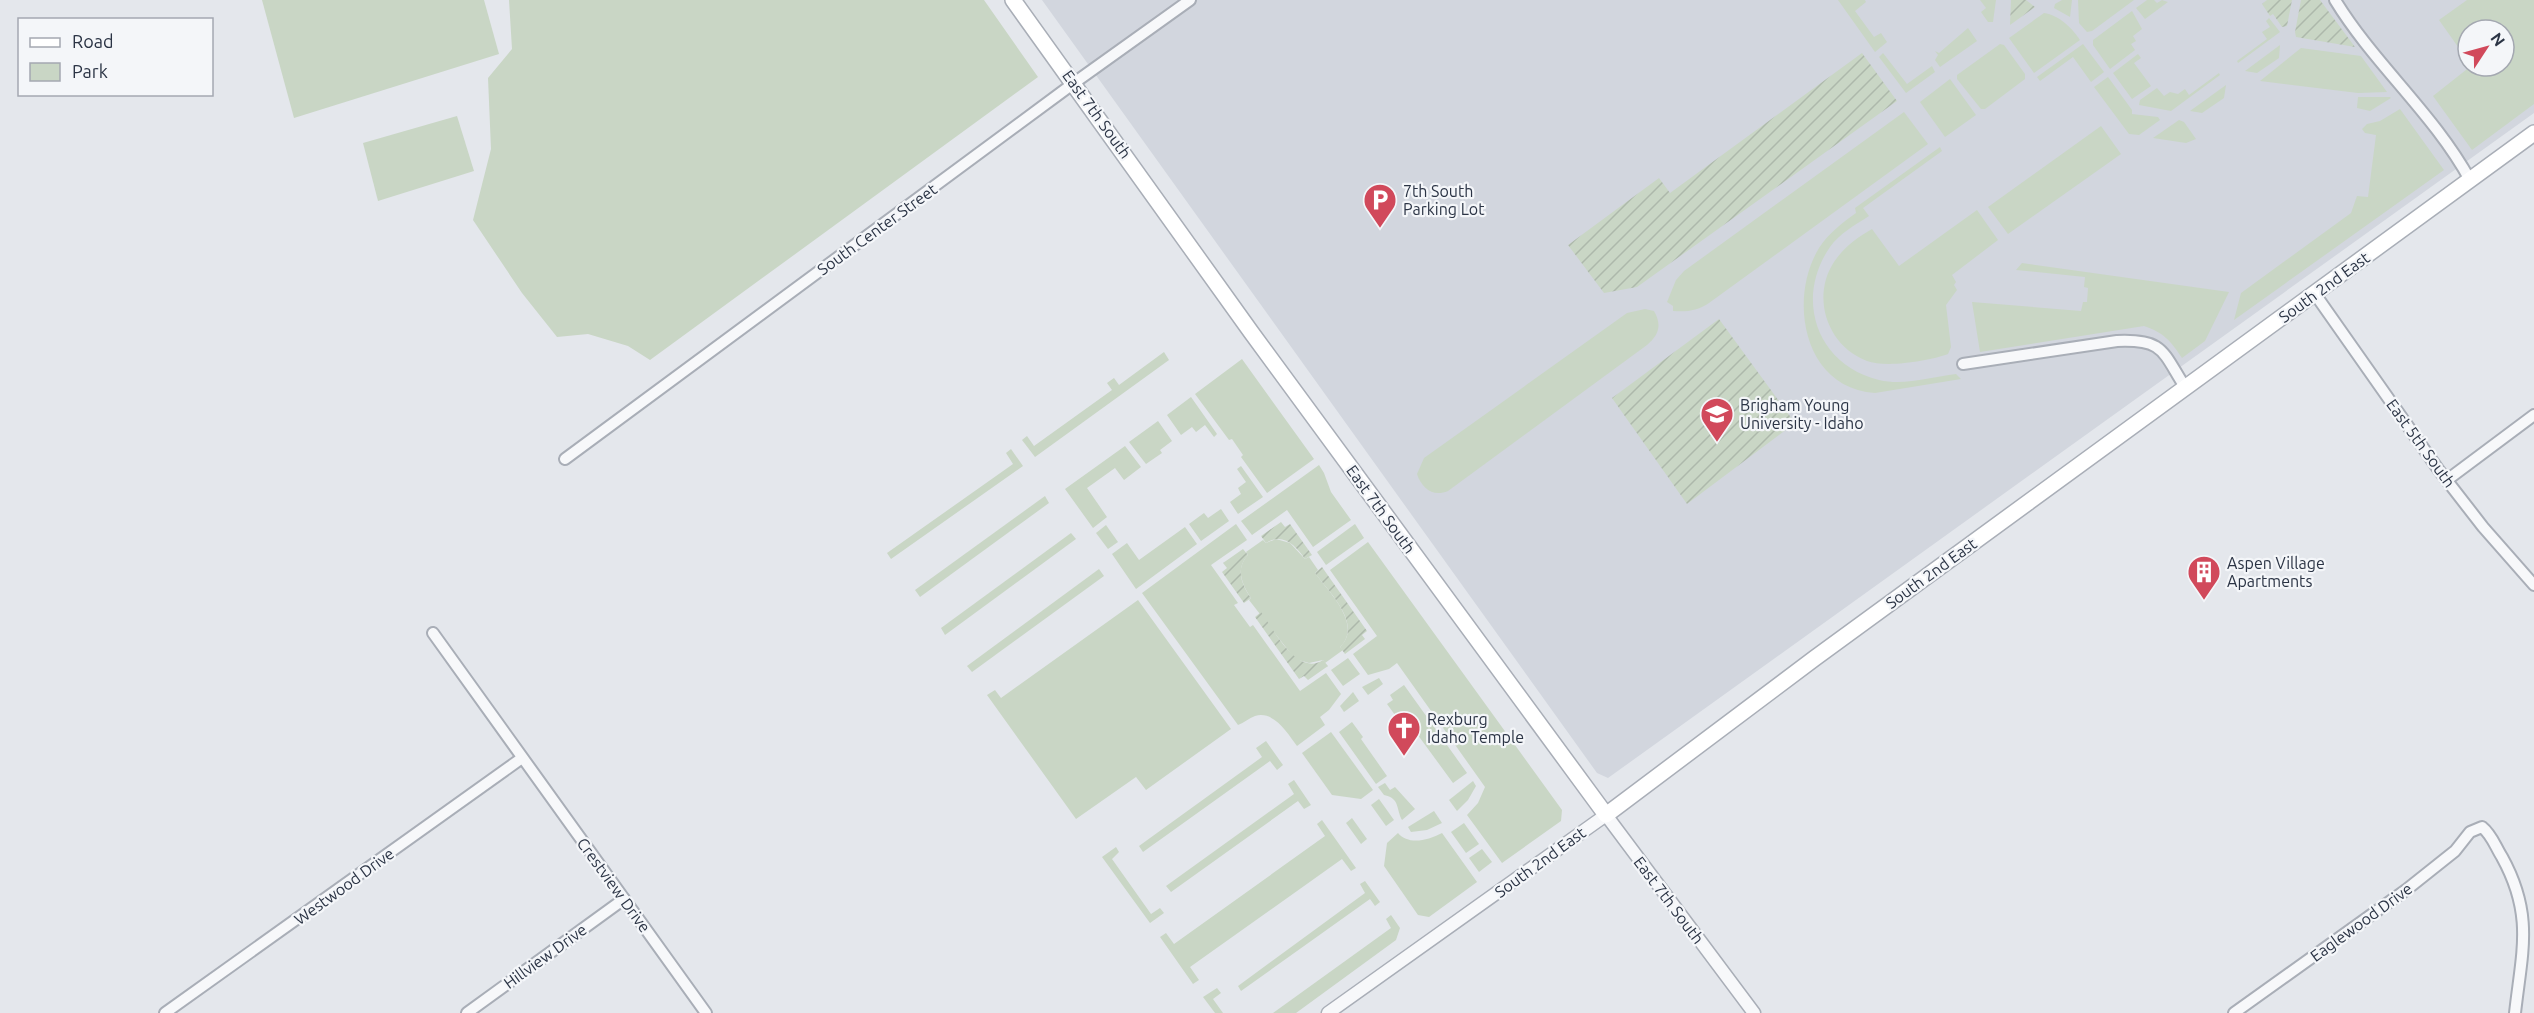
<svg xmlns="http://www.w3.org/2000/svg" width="2534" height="1013" font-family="Ubuntu,sans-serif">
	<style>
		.built { fill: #d2d6de; fill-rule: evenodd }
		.green { fill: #c9d6c5 }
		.garden { fill: url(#garden-furrows) }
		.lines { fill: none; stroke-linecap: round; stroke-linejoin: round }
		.minor-casing { stroke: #a9aeb7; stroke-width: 14 }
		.tertiary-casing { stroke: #a9aeb7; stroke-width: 15 }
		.secondary-casing { stroke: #a9aeb7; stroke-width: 18 }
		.minor { stroke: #f7f8fa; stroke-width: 10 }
		.tertiary { stroke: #f7f8fa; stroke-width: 12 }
		.secondary { stroke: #fff; stroke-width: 15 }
		.labels { text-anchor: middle; stroke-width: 4.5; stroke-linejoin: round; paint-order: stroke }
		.street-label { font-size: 16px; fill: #2b3445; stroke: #f4f6f9 }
		.poi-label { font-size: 16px; fill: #2b3445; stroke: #f4f6f9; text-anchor: start }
	</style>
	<defs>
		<pattern id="garden-furrows" width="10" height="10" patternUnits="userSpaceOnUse" patternTransform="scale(1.5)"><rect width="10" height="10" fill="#c9d6c5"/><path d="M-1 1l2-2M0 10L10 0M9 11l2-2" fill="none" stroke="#adb8ab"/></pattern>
	</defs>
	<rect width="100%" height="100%" fill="#e4e7ec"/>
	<path class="built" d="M 1042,0 L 2534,0 L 2534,113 L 1608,778 L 1597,773 ZM 2468,30 L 2504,30 L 2504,66 L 2468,66 Z"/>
	<g class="green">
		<path d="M 262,0 L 484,0 L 499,54 L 294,118 Z"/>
		<path d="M 509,0 L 984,0 L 1038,77 L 650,360 L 628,346 L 588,334 L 557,337 L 522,293 L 473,220 L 491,149 L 488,78 L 512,49 Z"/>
		<path d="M 1838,0 L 1865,0 L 1866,2 L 1855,11 L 1874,37 L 1881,33 L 1887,42 L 1875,52 Z"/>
		<path d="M 1980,0 L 1996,0 L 1993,22 L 1988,22 L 1981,12 L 1986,8 Z"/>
		<path d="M 2062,0 L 2072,0 L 2070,17 L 2054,8 L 2055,4 Z"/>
		<path d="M 2078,0 L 2134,0 L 2092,31 L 2087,32 L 2079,23 Z"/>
		<path d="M 2147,0 L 2154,0 L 2157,3 L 2162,0 L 2168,2 L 2145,19 L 2136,8 Z"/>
		<path d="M 2467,0 L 2534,0 L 2534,104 L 2472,150 L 2433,96 L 2471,66 L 2504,66 L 2504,30 L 2468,30 L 2468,61 L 2439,20 Z"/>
		<path d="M 2132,11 L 2142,29 L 2133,36 L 2136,41 L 2131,44 L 2135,50 L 2110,69 L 2093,45 L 2093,40 Z"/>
		<path d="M 2044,13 C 2059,15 2072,28 2080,40 L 2034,73 L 2009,38 Z"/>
		<path d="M 2269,18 L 2280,32 L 2238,63 L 2237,61 L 2267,39 L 2262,32 L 2270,27 L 2266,21 Z"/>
		<path d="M 1968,28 L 1977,41 L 1940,67 L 1935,60 L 1938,55 L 1935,51 L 1939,53 Z"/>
		<path d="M 2000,44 L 2004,45 L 2025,74 L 2025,79 L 1985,109 L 1981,109 L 1957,79 L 1957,75 Z"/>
		<path d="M 2083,44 L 2104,72 L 2091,82 L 2073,57 L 2040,81 L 2037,77 Z"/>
		<path d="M 2280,45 L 2279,58 L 2257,73 L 2245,71 Z"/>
		<path d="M 2301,48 L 2361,56 L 2387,92 L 2358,93 L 2260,81 Z"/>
		<path d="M 1883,53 L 1907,84 L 1932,66 L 1935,72 L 1906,93 L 1879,57 Z"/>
		<path d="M 2138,54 L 2141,58 L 2134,63 L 2151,86 L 2132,99 L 2113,73 Z"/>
		<path d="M 2219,73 L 2220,75 L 2171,111 L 2139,105 L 2140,100 L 2157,88 L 2164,96 L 2170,92 L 2178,94 L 2185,89 L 2189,95 Z"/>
		<path d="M 2108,77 L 2132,110 L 2132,114 L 2158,117 L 2160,120 L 2139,135 L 2129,134 L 2094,87 Z"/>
		<path d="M 1950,79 L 1976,115 L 1945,137 L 1920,102 Z"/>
		<path d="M 2226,85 L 2224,98 L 2202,113 L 2190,111 Z"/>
		<path d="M 2358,97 L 2390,97 L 2391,98 L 2370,111 L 2357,108 Z"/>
		<path d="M 2400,109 L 2444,170 L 2234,320 L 2241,293 L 2351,213 L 2357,196 L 2368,197 L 2376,135 L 2365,133 L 2362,129 L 2367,124 L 2380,121 Z"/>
		<path d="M 1904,112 L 1928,144 L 1709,303 C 1697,311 1687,312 1673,311 L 1673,306 L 1667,302 L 1676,280 L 1684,271 Z"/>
		<path d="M 457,116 L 474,171 L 378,201 L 363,143 Z"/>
		<path d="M 2179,120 L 2184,122 L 2196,139 L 2186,143 L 2153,138 Z"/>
		<path d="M 2101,126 L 2121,154 L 2008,234 L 1988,207 Z"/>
		<path d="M 1940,147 L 1942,151 L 1863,208 L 1869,216 C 1855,225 1839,234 1830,247 C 1794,299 1817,365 1879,380 C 1904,386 1931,377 1956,374 L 1961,379 L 1875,393 C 1803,388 1788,299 1819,248 C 1829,233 1842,223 1856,213 L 1855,208 Z"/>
		<path d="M 1977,210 L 1998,240 L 1952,275 L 1956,282 L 1954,285 L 1957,290 L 1946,305 L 1951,347 L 1948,354 C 1929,361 1886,368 1867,361 C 1827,346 1811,297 1834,262 C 1843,248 1858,237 1872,229 L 1899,266 Z"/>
		<path d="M 2022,263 L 2229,292 L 2205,341 L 2182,358 C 2171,341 2163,332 2144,326 L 1980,352 L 1972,302 L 2081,311 L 2083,302 L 2087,302 L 2088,288 L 2084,287 L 2085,277 L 2016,270 Z"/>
		<path d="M 1645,309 L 1654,311 C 1662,325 1659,335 1647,345 L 1448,491 C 1433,497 1422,489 1417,474 L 1424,458 L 1627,313 Z"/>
		<path d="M 1164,352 L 1169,360 L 1035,457 L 1022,440 L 1027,436 L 1034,446 L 1112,390 L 1107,383 L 1114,378 L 1119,385 Z"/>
		<path d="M 1242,359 L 1314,459 L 1267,493 L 1241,457 L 1243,455 L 1232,439 L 1229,440 L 1195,394 Z"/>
		<path d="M 1191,397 L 1217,434 L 1214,437 L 1205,425 L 1196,432 L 1192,427 L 1181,435 L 1167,415 Z"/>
		<path d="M 1158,421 L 1172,441 L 1160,450 L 1162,453 L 1146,464 L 1129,442 Z"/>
		<path d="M 1125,446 L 1141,467 L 1124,480 L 1115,468 L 1087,488 L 1107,517 L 1093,528 L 1065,489 Z"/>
		<path d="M 1011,449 L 1023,466 L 891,559 L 887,553 L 1013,464 L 1006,453 Z"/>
		<path d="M 1319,465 L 1324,473 L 1331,492 L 1351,520 L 1313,547 L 1287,510 L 1252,535 L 1241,521 Z"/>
		<path d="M 1241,466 L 1263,497 L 1238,514 L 1230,502 L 1241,494 L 1238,488 L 1246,482 L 1237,469 Z"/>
		<path d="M 1045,496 L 1049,503 L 920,597 L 915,590 Z"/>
		<path d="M 1221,509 L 1229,521 L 1201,541 L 1189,524 L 1204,513 L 1208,518 Z"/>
		<path d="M 1236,524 L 1247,540 L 1211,565 L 1238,603 L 1234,605 L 1250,627 L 1253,625 L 1300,691 L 1326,673 L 1341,694 L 1329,710 L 1320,717 L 1325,725 L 1297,746 C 1288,734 1274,710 1255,716 C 1249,718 1244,723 1238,725 L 1142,593 Z"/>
		<path d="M 1355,524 L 1364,538 L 1326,565 L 1317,552 Z"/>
		<path d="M 1106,525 L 1118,542 L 1108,549 L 1096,533 Z"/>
		<path d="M 1185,527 L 1197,544 L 1136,589 L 1112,554 L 1127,543 L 1139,560 Z"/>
		<path d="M 1071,533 L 1076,539 L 945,635 L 941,628 Z"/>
		<path d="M 1276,539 L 1290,543 L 1305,559 L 1309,557 L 1318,570 L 1315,573 C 1329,592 1363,625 1340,647 L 1343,650 L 1325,663 L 1323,660 L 1309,663 L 1295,659 L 1249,600 L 1251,598 C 1242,584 1235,569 1248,555 L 1246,552 L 1263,540 L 1266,543 Z"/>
		<path d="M 1368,542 L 1562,810 L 1561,821 L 1502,863 L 1467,815 L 1478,803 L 1485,787 L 1397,663 L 1389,669 L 1368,675 L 1353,654 L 1377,636 L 1330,570 Z"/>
		<path d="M 1099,569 L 1104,576 L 972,672 L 967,666 Z"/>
		<path d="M 1138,600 L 1231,729 L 1146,790 L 1136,777 L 1076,819 L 987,695 L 995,690 L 1001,698 Z"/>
		<path d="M 1348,658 L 1360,674 L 1343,686 L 1331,670 Z"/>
		<path d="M 1379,678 L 1383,684 L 1368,695 L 1362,687 Z"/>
		<path d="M 1404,685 L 1467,773 L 1453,783 L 1401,712 L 1395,715 L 1387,704 L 1393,700 L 1390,695 Z"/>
		<path d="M 1353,692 L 1359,701 L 1344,712 L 1340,706 Z"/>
		<path d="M 1352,722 L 1363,737 L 1361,739 L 1387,776 L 1376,784 L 1339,732 Z"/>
		<path d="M 1331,732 L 1373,790 L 1361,799 L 1332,795 L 1302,753 Z"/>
		<path d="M 1266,741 L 1283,765 L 1277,770 L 1270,761 L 1143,852 L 1139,846 L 1262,757 L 1256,748 Z"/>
		<path d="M 1294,780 L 1311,805 L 1304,809 L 1298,801 L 1171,892 L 1166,886 L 1294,794 L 1288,784 Z"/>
		<path d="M 1473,781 L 1476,786 L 1468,800 L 1457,811 L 1449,800 Z"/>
		<path d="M 1385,783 L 1390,790 L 1395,787 L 1415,809 L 1402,820 C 1396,809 1400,798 1384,795 L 1378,787 Z"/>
		<path d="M 1379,799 L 1394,820 L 1386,826 L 1371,805 Z"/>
		<path d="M 1434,811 L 1442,823 L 1427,830 L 1411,832 L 1408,827 Z"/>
		<path d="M 1352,818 L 1367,839 L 1361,844 L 1346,823 Z"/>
		<path d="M 1322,820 L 1356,868 L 1351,871 L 1342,859 L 1190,967 L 1199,980 L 1193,984 L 1160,937 L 1166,933 L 1174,944 L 1325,836 L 1317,824 Z"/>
		<path d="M 1464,823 L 1479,844 L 1466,853 L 1451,832 Z"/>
		<path d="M 1398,833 C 1408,845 1427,841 1442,833 L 1477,882 L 1429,917 L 1418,915 L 1384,866 L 1387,843 Z"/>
		<path d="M 1116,847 L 1119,852 L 1112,859 L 1151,914 L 1160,908 L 1164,913 L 1150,923 L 1102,857 Z"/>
		<path d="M 1482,849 L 1492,862 L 1479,872 L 1469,858 Z"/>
		<path d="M 1365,881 L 1380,902 L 1375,906 L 1370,899 L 1241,991 L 1238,986 L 1365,893 L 1360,884 Z"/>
		<path d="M 1391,915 L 1400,928 L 1396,940 L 1296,1013 L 1273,1013 L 1391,928 L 1386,919 Z"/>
		<path d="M 1217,988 L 1221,993 L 1213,999 L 1223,1013 L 1215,1013 L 1203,997 Z"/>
	</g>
	<g class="garden">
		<path d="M 2011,0 L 2026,0 L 2035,7 L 2010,25 Z"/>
		<path d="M 2267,0 L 2292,0 L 2287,26 L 2282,27 L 2273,14 L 2270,16 L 2262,4 Z"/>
		<path d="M 2301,0 L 2320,0 L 2355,47 L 2296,37 L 2295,32 Z"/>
		<path d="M 1862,53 L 1897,101 L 1637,287 L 1604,293 L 1568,245 L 1659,178 L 1670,193 Z"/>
		<path d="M 1719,319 L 1795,423 L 1687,504 L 1612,398 Z"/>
		<path d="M 1281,522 L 1285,527 L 1290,524 L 1312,555 L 1305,559 C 1296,546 1283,532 1266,543 L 1261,536 Z"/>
		<path d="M 1243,549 L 1248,555 C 1235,569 1242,585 1251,598 L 1244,603 L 1222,572 L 1227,568 L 1223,563 Z"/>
		<path d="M 1322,567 L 1367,631 L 1362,635 L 1365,639 L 1345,654 L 1340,647 C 1364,625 1328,591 1315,573 Z"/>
		<path d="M 1261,612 C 1274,630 1297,677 1323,660 L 1328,666 L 1308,680 L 1304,676 L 1299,679 L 1255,617 Z"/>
	</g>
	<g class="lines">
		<g class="minor-casing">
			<g id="minor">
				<path d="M 2335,0 C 2374,64 2434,114 2470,180"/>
				<path d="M 2315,294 L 2438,469 L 2483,527 L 2534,585"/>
				<path d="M 1963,364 L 2117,341 C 2164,339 2162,351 2185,387"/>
				<path d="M 565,459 L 1074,83 L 1190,0"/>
				<path d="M 2447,480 L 2534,415"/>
				<path d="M 433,633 L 706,1013"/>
				<path d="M 165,1013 L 522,758"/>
				<path d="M 467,1013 L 624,899"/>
				<path d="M 2234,1013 L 2406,890 L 2455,851 L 2470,832 L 2482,827 C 2492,835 2495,846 2502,857 C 2534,915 2522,951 2515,1013"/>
			</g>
		</g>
		<g class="tertiary-casing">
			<path id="tertiary" d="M 1328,1013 L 1606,815 L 1754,1013"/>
		</g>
		<g class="secondary-casing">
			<path id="secondary" d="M 1013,0 L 1251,332 L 1606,815 L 1815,658 L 2534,133"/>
		</g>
		<use href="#minor" class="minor"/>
		<use href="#tertiary" class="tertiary"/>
		<use href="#secondary" class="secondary"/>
	</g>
	<defs>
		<g id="parking-pin" transform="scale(1.725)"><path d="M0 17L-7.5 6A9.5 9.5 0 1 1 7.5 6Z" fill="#d1495b" stroke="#f4f6f9"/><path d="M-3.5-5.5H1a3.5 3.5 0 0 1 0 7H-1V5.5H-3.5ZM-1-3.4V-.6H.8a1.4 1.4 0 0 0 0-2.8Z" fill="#fff"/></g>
		<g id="university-pin" transform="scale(1.725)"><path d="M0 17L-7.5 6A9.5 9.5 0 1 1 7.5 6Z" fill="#d1495b" stroke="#f4f6f9"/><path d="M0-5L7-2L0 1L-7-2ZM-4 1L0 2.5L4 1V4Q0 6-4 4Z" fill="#fff"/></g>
		<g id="building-pin" transform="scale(1.725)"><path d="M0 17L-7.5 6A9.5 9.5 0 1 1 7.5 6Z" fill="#d1495b" stroke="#f4f6f9"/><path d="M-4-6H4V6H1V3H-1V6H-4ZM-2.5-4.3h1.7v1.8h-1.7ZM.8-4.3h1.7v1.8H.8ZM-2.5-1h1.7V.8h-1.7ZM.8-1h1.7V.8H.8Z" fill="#fff"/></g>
		<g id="church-pin" transform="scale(1.725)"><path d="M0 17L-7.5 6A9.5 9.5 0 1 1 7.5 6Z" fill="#d1495b" stroke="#f4f6f9"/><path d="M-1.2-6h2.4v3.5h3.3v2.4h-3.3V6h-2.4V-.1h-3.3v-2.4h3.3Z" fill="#fff"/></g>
	</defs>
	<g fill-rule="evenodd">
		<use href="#parking-pin" x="1380" y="200"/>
		<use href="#university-pin" x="1717" y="414"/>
		<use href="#building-pin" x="2204" y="572"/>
		<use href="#church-pin" x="1404" y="728"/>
	</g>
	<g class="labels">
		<g class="street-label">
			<text transform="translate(1097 114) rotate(54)" y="6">East 7th South</text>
			<text transform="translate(877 229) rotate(-36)" y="6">South Center Street</text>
			<text transform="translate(2324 287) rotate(-36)" y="6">South 2nd East</text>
			<text transform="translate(2421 443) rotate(54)" y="6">East 5th South</text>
			<text transform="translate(1381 509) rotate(54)" y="6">East 7th South</text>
			<text transform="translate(1931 573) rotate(-36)" y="6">South 2nd East</text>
			<text transform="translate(1540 862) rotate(-36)" y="6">South 2nd East</text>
			<text transform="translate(614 885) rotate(54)" y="6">Crestview Drive</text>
			<text transform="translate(344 886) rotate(-36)" y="6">Westwood Drive</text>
			<text transform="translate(1669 900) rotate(53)" y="6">East 7th South</text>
			<text transform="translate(2361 922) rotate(-36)" y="6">Eaglewood Drive</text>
			<text transform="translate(545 956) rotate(-36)" y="6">Hillview Drive</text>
		</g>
		<g class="poi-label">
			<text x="1403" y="197">7th South<tspan x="1403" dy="18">Parking Lot</tspan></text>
			<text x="1740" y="411">Brigham Young<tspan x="1740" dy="18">University - Idaho</tspan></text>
			<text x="2227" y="569">Aspen Village<tspan x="2227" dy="18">Apartments</tspan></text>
			<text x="1427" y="725">Rexburg<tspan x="1427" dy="18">Idaho Temple</tspan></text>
		</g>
	</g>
	<rect x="18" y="18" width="195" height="78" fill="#f4f6f9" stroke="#a4a8b1" stroke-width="1.5"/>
	<rect x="30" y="38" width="30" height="9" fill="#ffffff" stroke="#a4a8b1" stroke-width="1.5"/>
	<text x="72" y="48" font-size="18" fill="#2b3445">Road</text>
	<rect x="30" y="63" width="30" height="18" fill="#c9d6c5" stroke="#a4a8b1" stroke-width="1.5"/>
	<text x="72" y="78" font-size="18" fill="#2b3445">Park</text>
	<g transform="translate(2486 48) rotate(54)"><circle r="28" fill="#f4f6f9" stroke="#a4a8b1" stroke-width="1.5"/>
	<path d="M0-4.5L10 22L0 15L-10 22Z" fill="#d1495b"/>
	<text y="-9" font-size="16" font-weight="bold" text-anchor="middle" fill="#2b3445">N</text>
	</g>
</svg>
